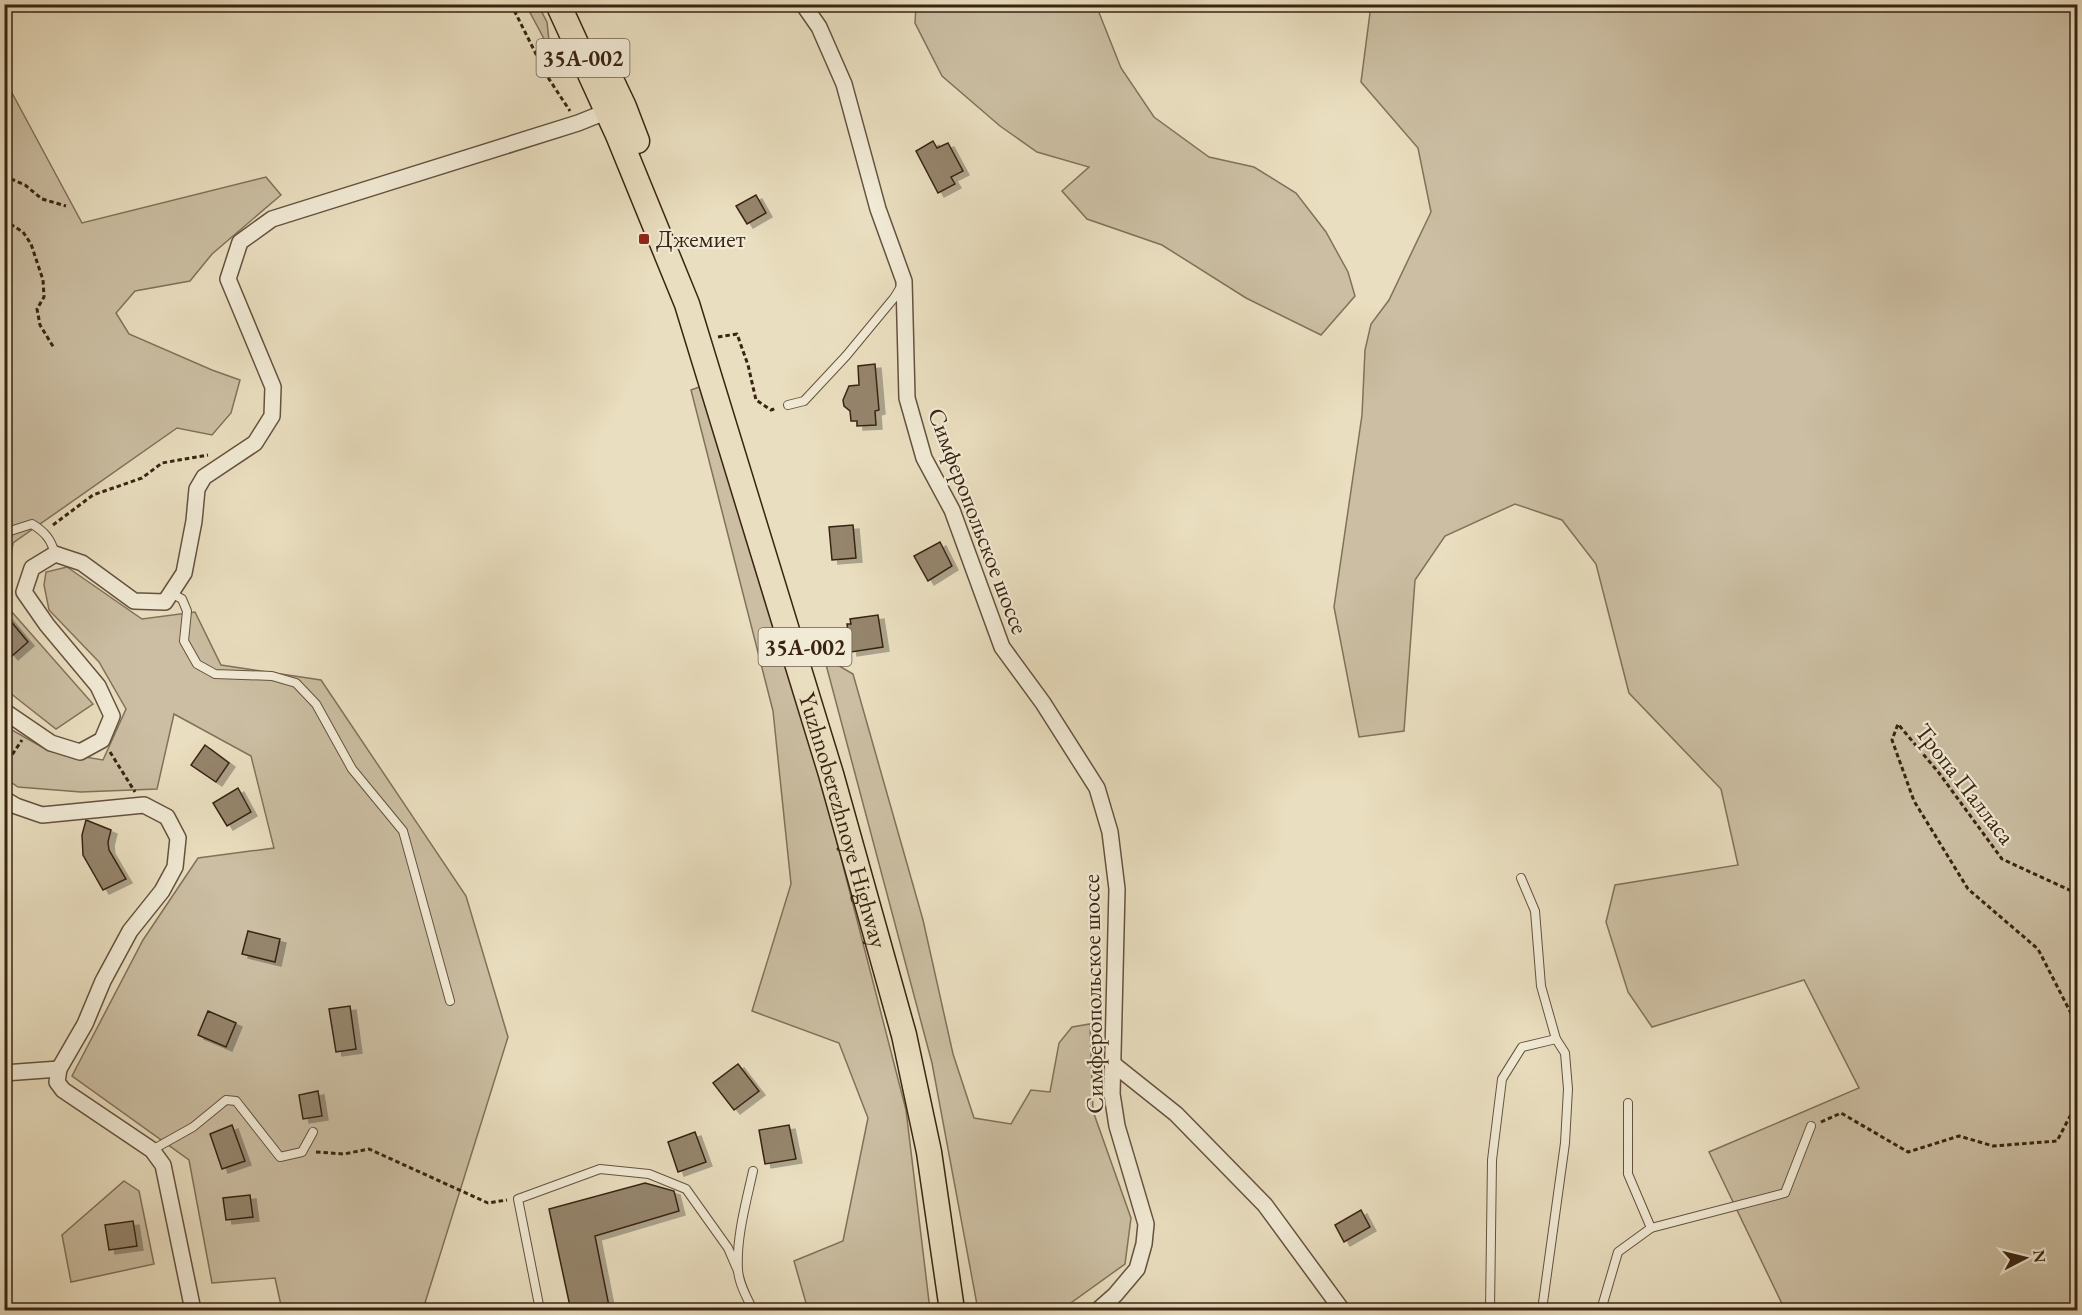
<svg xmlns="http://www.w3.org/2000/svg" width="2082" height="1315" font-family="'EB Garamond',serif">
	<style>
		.green { fill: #cbbea2; stroke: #82715a; stroke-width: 1.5 }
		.building { fill: #95856c; stroke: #392413; stroke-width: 1.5; filter: url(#shadow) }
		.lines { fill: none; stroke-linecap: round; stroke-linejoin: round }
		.service-casing { stroke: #65523e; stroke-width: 10 }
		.minor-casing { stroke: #65523e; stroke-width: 18 }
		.trunk-casing { stroke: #392413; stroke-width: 27 }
		.path { stroke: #392413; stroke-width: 3; stroke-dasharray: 4.5 3; stroke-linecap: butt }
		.service { stroke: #f1ead5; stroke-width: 8 }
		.minor { stroke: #f1ead5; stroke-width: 15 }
		.trunk { stroke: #e9debf; stroke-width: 24 }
		.poi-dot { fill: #8f2418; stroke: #f1ead5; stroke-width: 2 }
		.labels { text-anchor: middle; stroke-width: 4.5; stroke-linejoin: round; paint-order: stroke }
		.shield { fill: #f1ead5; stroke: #705f4d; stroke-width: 1.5 }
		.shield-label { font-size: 22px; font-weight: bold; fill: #392413 }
		.poi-label { font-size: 24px; fill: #392413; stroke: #f1ead5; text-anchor: start }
		.street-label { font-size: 24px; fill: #392413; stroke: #f1ead5 }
	</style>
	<defs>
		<filter id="shadow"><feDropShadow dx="6" dy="4" stdDeviation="0" flood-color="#0004"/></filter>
	</defs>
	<rect width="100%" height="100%" fill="#e9debf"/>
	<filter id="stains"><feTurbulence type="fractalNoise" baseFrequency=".00333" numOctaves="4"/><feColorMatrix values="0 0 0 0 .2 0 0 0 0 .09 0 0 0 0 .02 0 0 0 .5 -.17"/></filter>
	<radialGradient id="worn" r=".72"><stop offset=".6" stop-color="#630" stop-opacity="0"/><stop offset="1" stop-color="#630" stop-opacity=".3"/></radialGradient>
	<g class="green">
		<path d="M 526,5 L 538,5 L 547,22 L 550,50 Z"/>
		<path d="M 916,5 L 1096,5 L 1121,68 L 1154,117 L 1209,157 L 1254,167 L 1296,193 L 1326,232 L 1348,272 L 1355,296 L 1321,335 L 1246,298 L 1162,245 L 1087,219 L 1062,191 L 1089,167 L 1037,152 L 1000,126 L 942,76 L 915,23 Z"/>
		<path d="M 1371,5 L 2077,5 L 2077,1310 L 1785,1310 L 1709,1152 L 1859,1088 L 1804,980 L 1652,1027 L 1628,992 L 1606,922 L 1615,885 L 1738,865 L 1721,789 L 1629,693 L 1596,564 L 1562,520 L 1515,504 L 1445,536 L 1415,580 L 1404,731 L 1359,737 L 1334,607 L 1362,415 L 1365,350 L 1371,324 L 1389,300 L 1431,212 L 1418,148 L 1361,82 Z"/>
		<path d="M 5,80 L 82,223 L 266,177 L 281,195 L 212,254 L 190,281 L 135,291 L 116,313 L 129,334 L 212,370 L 240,380 L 231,413 L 212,435 L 177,428 L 13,543 L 5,589 Z"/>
		<path d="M 702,386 L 799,695 L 906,1110 L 930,1310 L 808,1310 L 794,1261 L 843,1241 L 868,1118 L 839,1043 L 752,1011 L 791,884 L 773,711 L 691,390 Z"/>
		<path d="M 67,567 L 142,619 L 195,612 L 221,665 L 321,680 L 466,896 L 508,1037 L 424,1306 L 398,1310 L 282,1310 L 275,1278 L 212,1283 L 189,1160 L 72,1076 L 143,940 L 198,858 L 274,848 L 251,756 L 174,714 L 157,789 L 81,792 L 18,787 L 5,778 L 5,726 L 49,751 L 103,760 L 126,709 L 99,662 L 49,610 L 44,585 L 46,572 Z"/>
		<path d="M 4,603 L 93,704 L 56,729 L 5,689 Z"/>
		<path d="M 824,657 L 853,674 L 923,920 L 953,1054 L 974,1118 L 1011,1124 L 1031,1090 L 1050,1092 L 1059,1043 L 1072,1027 L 1090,1024 L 1093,1111 L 1131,1218 L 1125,1264 L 1061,1310 L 978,1310 L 932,1063 Z"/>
		<path d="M 124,1181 L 139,1191 L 154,1264 L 71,1282 L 62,1235 Z"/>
	</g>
	<g class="building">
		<path d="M 933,141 L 937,148 L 948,143 L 963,171 L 951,177 L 955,184 L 938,193 L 916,151 Z"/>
		<path d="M 756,195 L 766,213 L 747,224 L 736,206 Z"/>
		<path d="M 875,364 L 879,410 L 875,411 L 876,425 L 857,426 L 857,421 L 851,421 L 850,411 L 844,406 L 843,400 L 849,386 L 859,385 L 858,366 Z"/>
		<path d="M 853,525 L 856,558 L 832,560 L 829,527 Z"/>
		<path d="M 940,542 L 952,566 L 928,581 L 914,556 Z"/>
		<path d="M 4,613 L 28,642 L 12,656 L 4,646 Z"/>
		<path d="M 878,615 L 883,647 L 851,652 L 847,624 L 851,624 L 850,619 Z"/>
		<path d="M 205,745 L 229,763 L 216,782 L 191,765 Z"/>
		<path d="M 238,788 L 251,812 L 227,826 L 213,803 Z"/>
		<path d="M 86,820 L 111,830 L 108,842 L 109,850 L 126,879 L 103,890 L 83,855 L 82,835 Z"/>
		<path d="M 248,931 L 280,939 L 275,962 L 242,954 Z"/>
		<path d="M 350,1006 L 356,1049 L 336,1052 L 329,1009 Z"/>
		<path d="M 208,1011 L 236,1023 L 226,1047 L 198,1035 Z"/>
		<path d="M 738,1064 L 759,1091 L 734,1110 L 713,1083 Z"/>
		<path d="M 318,1091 L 322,1116 L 303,1119 L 299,1095 Z"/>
		<path d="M 232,1125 L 245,1161 L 222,1169 L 210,1134 Z"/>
		<path d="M 789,1125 L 796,1159 L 765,1164 L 759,1130 Z"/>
		<path d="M 695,1132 L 706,1162 L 678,1172 L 668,1142 Z"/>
		<path d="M 645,1183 L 674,1191 L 679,1211 L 595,1236 L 610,1311 L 571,1311 L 549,1209 Z"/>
		<path d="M 250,1195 L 253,1217 L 226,1220 L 223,1198 Z"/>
		<path d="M 1361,1210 L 1370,1227 L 1344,1242 L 1335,1225 Z"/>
		<path d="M 133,1221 L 137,1246 L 109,1250 L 105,1225 Z"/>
	</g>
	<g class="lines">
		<g class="service-casing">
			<g id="service">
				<path d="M 788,405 L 804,401 L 846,356 L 894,298 L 902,285"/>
				<path d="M 4,541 L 10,531 L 32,524 C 45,532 51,539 55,554"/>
				<path d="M 171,593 L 182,599 L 187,611 L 184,641 L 197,664 L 215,674 L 272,676 L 296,683 L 316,704 L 352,769 L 403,831 L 450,1001"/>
				<path d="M 1521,878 L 1535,911 L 1541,986 L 1556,1039"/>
				<path d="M 1628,1103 L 1628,1174 L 1651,1228"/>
				<path d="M 152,1150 L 193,1127 L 226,1100 L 236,1101 L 280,1157 L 302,1152 L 313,1132"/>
				<path d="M 753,1171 C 746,1203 736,1238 738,1270 C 739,1284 747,1298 753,1310"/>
				<path d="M 540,1310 L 518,1199 L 600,1169 L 649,1174 L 686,1189 L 728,1248 L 738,1271"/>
				<path d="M 1490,1310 L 1492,1160 L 1502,1079 L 1522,1047 L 1556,1039 L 1565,1053 L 1568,1089 L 1565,1143 L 1542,1310"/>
				<path d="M 1601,1310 L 1618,1252 L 1651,1228 L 1785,1193 L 1811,1126"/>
			</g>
		</g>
		<g class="minor-casing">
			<g id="minor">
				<path d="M 803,4 L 819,27 L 844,84 L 878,209 L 904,281 L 907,398 L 924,458 L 952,510 L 1002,647 L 1043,703 L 1097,788 L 1110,832 L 1117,889 L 1112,1094 L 1117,1126 L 1146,1224 L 1144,1244 L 1137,1269 L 1115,1295 L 1098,1310"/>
				<path d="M 4,711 L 51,743 L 80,752 L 102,740 L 112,716 L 98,686 L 47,625 L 24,592 L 32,568 L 55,554 L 82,563 L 134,601 L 165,602 L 184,573 L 194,521 L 197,489 L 204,477 L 255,443 L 272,416 L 273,387 L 228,279 L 240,242 L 272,219 L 578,123 L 608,111"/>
				<path d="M 4,799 L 16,806 L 42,815 L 144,805 L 167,817 L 178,838 L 175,867 L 162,891 L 130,931 L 103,981 L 85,1024 L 59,1069 L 57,1082 L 63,1090 L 152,1150 L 163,1165 L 193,1310"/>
				<path d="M 1112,1063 L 1176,1114 L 1265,1205 L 1342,1310"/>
				<path d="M 4,1073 L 59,1069"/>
			</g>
		</g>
		<g class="trunk-casing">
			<g id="trunk">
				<path id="s1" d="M 558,4 L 618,135 L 687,304 L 831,774 L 904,1035 L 929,1152 L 952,1310"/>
				<path d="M 606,69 L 624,107 L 637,141"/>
			</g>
		</g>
		<g class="path">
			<path d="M 511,4 L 547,76 L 570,111"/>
			<path d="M 4,176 L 25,185 L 42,199 L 66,206"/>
			<path d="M 4,220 L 23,232 L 31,244 L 43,280 L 44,297 L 37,309 L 40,325 L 54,348"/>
			<path d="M 718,337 L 737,334 L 748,365 L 756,400 L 771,410 L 777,408"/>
			<path d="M 53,525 L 93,495 L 142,478 L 162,463 L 208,455"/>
			<path d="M 110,752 L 135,792"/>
			<path d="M 4,767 L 22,740"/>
			<path d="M 2078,894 L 2002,859 L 1939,773 L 1898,724 L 1892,740 L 1914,801 L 1968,889 L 2038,949 L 2078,1027"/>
			<path d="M 1821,1122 L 1841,1113 L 1908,1152 L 1959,1136 L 1993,1146 L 2057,1141 L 2078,1101"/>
			<path d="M 316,1152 L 344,1154 L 369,1149 L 488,1203 L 507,1200"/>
		</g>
		<use href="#service" class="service"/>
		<use href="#minor" class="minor"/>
		<use href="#trunk" class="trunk"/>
	</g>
	<rect class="poi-dot" x="638" y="233" width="12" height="12" rx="3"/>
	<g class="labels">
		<g class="shield">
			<rect x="536.5" y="39" width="93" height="38" rx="4.5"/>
			<rect x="758.5" y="628" width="93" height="38" rx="4.5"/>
		</g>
		<g class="shield-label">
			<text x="583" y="66">35А-002</text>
			<text x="805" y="655">35А-002</text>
		</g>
		<g class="poi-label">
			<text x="656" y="247">Джемиет</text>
		</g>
		<g class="street-label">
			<text transform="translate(978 521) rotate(69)" y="8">Симферопольское шоссе</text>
			<text transform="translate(1965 784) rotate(52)" y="8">Тропа Палласа</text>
			<text dy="8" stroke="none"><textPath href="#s1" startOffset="866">Yuzhnoberezhnoye Highway</textPath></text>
			<text transform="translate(1093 994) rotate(-91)" y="8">Симферопольское шоссе</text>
		</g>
	</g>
	<rect width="2082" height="1315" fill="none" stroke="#e9debf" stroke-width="24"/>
	<rect x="6" y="6" width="2070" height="1303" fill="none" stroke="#392413" stroke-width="3"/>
	<rect x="12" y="12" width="2058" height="1291" fill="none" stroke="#392413" stroke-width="1.5"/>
	<g transform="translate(2025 1258) rotate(83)" stroke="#f1ead5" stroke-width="4.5" paint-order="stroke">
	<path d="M0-4.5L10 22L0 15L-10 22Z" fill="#392413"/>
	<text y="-9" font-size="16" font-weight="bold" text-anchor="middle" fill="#392413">N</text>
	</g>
	<rect width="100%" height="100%" filter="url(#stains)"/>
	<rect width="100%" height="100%" fill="url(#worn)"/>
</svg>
